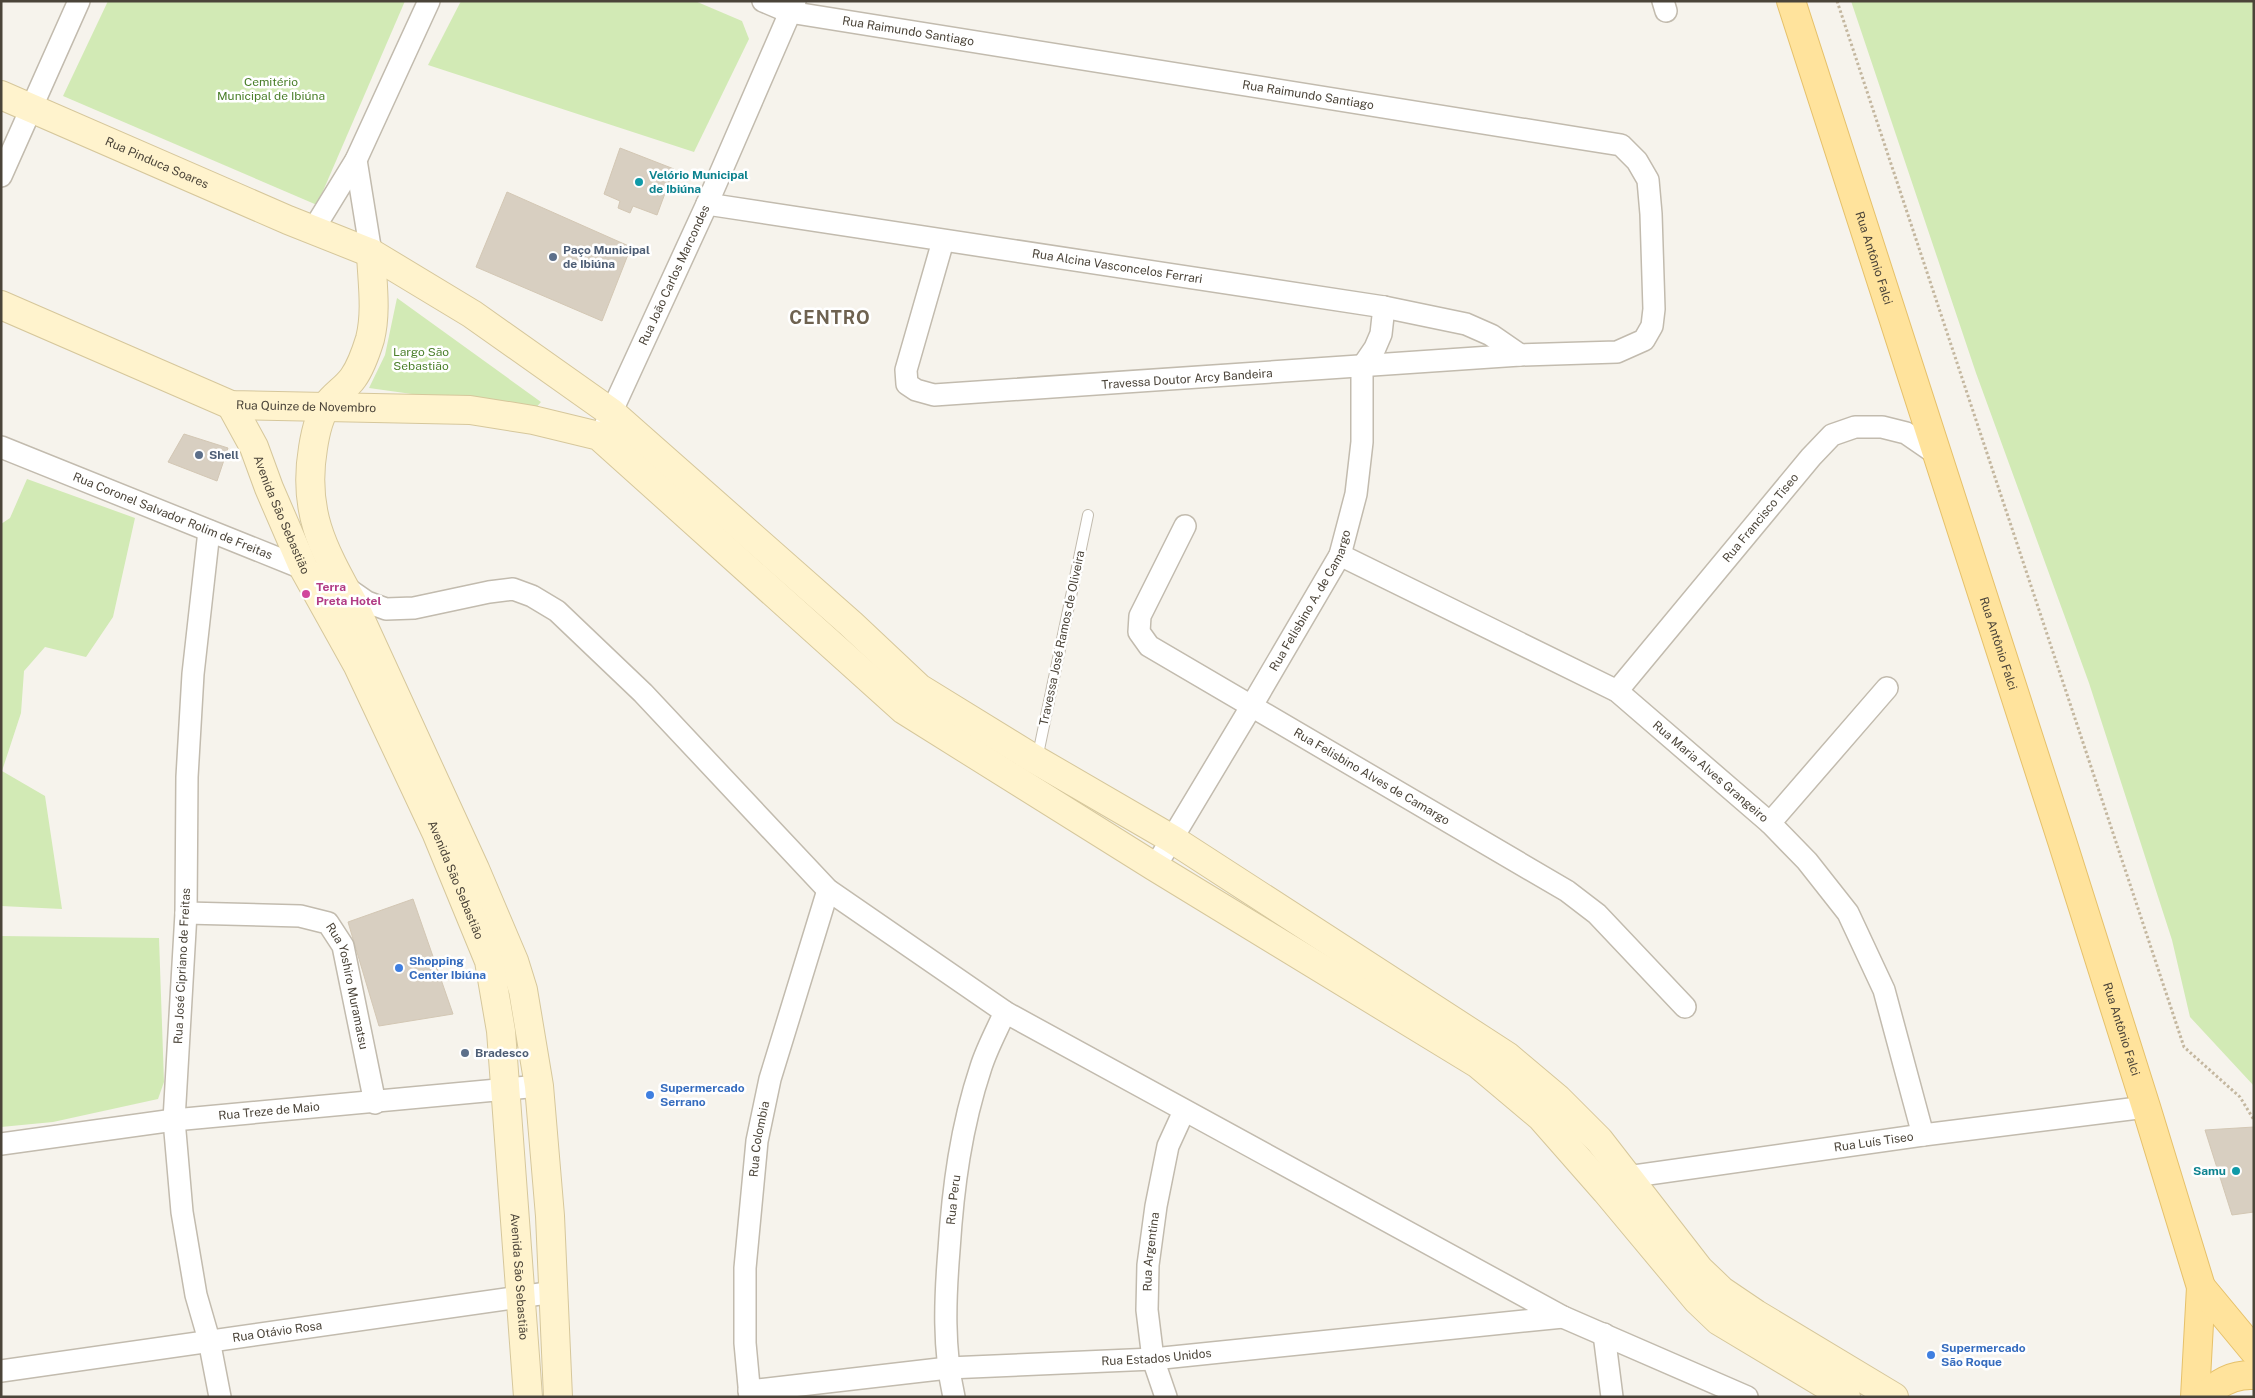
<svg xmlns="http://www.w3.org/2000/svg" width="2255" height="1398" font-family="'Public Sans',sans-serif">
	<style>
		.green { fill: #d2eab5 }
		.building { fill: #d8cfc1; stroke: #d3c7b4 }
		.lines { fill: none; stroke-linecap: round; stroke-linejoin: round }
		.service-casing { stroke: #c2bbae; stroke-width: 12 }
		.minor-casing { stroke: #c2bbae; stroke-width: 24 }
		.secondary-casing { stroke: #d6c79b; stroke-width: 30 }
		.primary-casing { stroke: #e6c16a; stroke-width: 30 }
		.path { stroke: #c4b79f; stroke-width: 3; stroke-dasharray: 2.5 2.5; stroke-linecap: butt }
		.service { stroke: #fff; stroke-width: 10 }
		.minor { stroke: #fff; stroke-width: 21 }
		.secondary { stroke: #fff3cd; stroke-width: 28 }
		.primary { stroke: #ffe39c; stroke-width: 28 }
		.culture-dot { fill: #0f9aa8; stroke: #fff; stroke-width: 2 }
		.service-dot { fill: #5c6f8a; stroke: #fff; stroke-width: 2 }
		.hotel-dot { fill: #d1479c; stroke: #fff; stroke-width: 2 }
		.shop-dot { fill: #3f7fe0; stroke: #fff; stroke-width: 2 }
		.labels { text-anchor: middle; stroke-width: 5; stroke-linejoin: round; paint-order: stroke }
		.street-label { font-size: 12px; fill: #4b4439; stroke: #fff }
		.park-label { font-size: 12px; fill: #4a7f2a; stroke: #fff }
		.culture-label { font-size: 12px; font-weight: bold; fill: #0d838f; stroke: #fff; text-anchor: start }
		.service-label { font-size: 12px; font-weight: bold; fill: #4e5e75; stroke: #fff; text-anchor: start }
		.hotel-label { font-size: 12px; font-weight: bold; fill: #b23c85; stroke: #fff; text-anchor: start }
		.shop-label { font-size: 12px; font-weight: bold; fill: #366cbe; stroke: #fff; text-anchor: start }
		.district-label { font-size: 18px; font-weight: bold; letter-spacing: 1px; fill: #6e6250; stroke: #fff }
	</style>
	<rect width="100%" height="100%" fill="#f6f3ec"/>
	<g class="green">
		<path d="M 108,1 L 405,1 L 317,205 L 63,96 Z"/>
		<path d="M 461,1 L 695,1 L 742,21 L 749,39 L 694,152 L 428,65 Z"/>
		<path d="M 1851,1 L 2254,1 L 2254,1086 L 2190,1017 L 2172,940 L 2089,683 L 1976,373 Z"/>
		<path d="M 397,298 L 541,402 L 533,411 L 369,388 L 385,355 Z"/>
		<path d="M 27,479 L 135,518 L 113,617 L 86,657 L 45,647 L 24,671 L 21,713 L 2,771 L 45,796 L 62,909 L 1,906 L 1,524 L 10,518 Z"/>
		<path d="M 1,936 L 159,938 L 164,1082 L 158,1099 L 53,1122 L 1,1127 Z"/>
	</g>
	<g class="building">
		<path d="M 620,148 L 674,169 L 657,215 L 633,206 L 630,213 L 618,208 L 620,201 L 604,194 Z"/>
		<path d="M 507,192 L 631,247 L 602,321 L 476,267 Z"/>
		<path d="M 184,434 L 228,448 L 217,481 L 168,462 Z"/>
		<path d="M 413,899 L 453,1014 L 379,1026 L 348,922 Z"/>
		<path d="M 2254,1127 L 2254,1212 L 2232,1215 L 2205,1130 Z"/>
	</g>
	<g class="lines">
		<g class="service-casing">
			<path id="service" d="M 1037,759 L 1088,515"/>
		</g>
		<g class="minor-casing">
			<g id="minor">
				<path id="s1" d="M 763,1 L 789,12 L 1621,145 L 1637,161 L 1648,180 L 1651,214 L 1654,309 L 1652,326 L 1644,340 L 1617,352 L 1520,355 L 934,395 L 916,390 L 907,384 L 906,370 L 943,241"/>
				<path d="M 1663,1 L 1666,11"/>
				<path d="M 356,160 L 371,253"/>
				<path d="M 1,176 L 79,1"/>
				<path id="s2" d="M 707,204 L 1384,307 L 1466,324 L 1491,335 L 1520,355"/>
				<path d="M 313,230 L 356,160 L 429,1"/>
				<path id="s3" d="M 605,426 L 707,204 L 795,1"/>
				<path id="s4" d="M 1,447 L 312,572"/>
				<path id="s5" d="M 1185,526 L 1140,616 L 1139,632 L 1149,646 L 1567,891 L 1597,914 L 1685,1007"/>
				<path d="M 209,531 L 193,674 L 187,777 L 186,913 L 174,1120 L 182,1212 L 196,1295 L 209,1340 L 220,1397"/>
				<path id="s6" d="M 1340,555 L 1617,691 L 1770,823 L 1807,861 L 1848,913 L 1884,990 L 1923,1135"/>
				<path d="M 344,586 L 367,602 L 386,609 L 414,608 L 489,592 L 513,589 L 532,596 L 557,611 L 643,693 L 828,890 L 1005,1012 L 1563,1317 L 1747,1397"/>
				<path id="s7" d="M 1617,691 L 1811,457 L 1832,435 L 1855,427 L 1882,427 L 1906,433 L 1938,455"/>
				<path d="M 1770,823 L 1887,688"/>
				<path id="s8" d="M 1155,867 L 1251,707 L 1340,555 L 1356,494 L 1362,442 L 1362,367 L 1375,348 L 1381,334 L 1384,307"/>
				<path id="s9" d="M 186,913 L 300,916 L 328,923 L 343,946 L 375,1103"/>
				<path id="s10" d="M 1,1144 L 174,1120 L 539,1086"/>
				<path id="s11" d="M 1618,1183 L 1627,1177 L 1923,1135 L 2146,1107"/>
				<path d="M 1604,1334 L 1612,1397"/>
				<path id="s12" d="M 1,1371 L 554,1292"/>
				<path id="s13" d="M 749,1391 L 948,1368 L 1153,1359 L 1563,1317"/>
				<path id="s14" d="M 750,1397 L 745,1343 L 745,1268 L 757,1141 L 770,1079 L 828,890"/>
				<path id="s15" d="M 954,1397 C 943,1348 945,1299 949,1250 C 953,1187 961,1127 981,1067 C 987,1048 997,1030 1005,1012"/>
				<path id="s16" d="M 1166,1397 L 1153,1359 L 1147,1310 L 1148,1265 L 1156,1206 L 1168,1146 L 1184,1111"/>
			</g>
		</g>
		<g class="secondary-casing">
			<g id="secondary">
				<path id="s17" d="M 1,95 L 288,220 L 371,253 L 472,314 L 612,413 L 851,624 L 919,688 L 1036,760 L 1172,839 L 1507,1056 L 1558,1099 L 1599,1140 L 1699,1269 L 1722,1291 L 1756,1314 L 1894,1397"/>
				<path d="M 371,253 C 372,281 377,311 370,339 C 366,352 361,367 353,378 C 346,388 334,395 327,405 C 319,416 315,435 313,448 C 302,513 324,550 354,605 L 475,869 L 514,961 L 523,990 L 539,1086 L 550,1216 L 558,1397"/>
				<path id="s18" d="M 1,305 L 231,405 L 470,410 L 533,420 L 599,436 L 904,710 L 1155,867 L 1478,1064 L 1541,1117 L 1606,1191 L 1697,1300 L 1719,1321 L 1846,1397"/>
				<path id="s19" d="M 231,405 L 254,447 L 269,488 L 304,569 L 358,666 L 436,832 L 489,961 L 501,1031 L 528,1397"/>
			</g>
		</g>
		<g class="primary-casing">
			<g id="primary">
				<path id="s20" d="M 1791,1 L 2062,841 L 2146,1107 L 2201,1287 L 2195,1397"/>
				<path d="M 2201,1287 L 2254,1351"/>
				<path d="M 2205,1397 C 2218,1382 2234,1374 2254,1375"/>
			</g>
		</g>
		<path class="path" d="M 1837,1 L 2184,1047 L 2240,1097 L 2254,1120"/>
		<use href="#service" class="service"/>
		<use href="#minor" class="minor"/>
		<use href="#secondary" class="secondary"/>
		<use href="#primary" class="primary"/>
	</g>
	<g class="culture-dot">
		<circle cx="639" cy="182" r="5"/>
		<circle cx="2236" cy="1171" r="5"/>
	</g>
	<g class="service-dot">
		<circle cx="553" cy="257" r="5"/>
		<circle cx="199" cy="455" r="5"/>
		<circle cx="465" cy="1053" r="5"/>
	</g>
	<circle class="hotel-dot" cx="306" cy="594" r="5"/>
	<g class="shop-dot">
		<circle cx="399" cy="968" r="5"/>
		<circle cx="650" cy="1095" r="5"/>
		<circle cx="1931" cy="1355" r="5"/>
	</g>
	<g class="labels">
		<g class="street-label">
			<text dy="4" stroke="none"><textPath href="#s1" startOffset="149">Rua Raimundo Santiago</textPath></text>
			<text dy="4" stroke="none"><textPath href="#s1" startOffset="554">Rua Raimundo Santiago</textPath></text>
			<text dy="4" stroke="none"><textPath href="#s17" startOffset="170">Rua Pinduca Soares</textPath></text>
			<text dy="4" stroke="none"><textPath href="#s20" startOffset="270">Rua Antônio Falci</textPath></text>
			<text dy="4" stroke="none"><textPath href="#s2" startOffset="415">Rua Alcina Vasconcelos Ferrari</textPath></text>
			<text dy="4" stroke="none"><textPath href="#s3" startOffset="166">Rua João Carlos Marcondes</textPath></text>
			<text transform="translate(1187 379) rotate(-4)" y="4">Travessa Doutor Arcy Bandeira</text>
			<text dy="4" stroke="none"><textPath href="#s18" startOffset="326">Rua Quinze de Novembro</textPath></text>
			<text dy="4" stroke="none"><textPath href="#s19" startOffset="121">Avenida São Sebastião</textPath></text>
			<text dy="4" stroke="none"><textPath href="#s4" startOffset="185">Rua Coronel Salvador Rolim de Freitas</textPath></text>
			<text dy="4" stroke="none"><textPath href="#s7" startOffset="225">Rua Francisco Tiseo</textPath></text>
			<text dy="4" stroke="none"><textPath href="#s8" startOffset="309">Rua Felisbino A. de Camargo</textPath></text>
			<text transform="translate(1062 638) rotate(-78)" y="4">Travessa José Ramos de Oliveira</text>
			<text dy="4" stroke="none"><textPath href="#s20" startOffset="675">Rua Antônio Falci</textPath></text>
			<text dy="4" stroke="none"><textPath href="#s6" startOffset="432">Rua Maria Alves Grangeiro</textPath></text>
			<text dy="4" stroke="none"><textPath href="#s5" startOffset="392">Rua Felisbino Alves de Camargo</textPath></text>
			<text dy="4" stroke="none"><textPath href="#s19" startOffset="526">Avenida São Sebastião</textPath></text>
			<text transform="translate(182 966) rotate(-87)" y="4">Rua José Cipriano de Freitas</text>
			<text dy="4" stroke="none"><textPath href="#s9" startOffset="210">Rua Yoshiro Muramatsu</textPath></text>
			<text dy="4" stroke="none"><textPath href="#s20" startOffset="1080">Rua Antônio Falci</textPath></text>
			<text dy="4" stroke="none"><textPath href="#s10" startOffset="270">Rua Treze de Maio</textPath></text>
			<text dy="4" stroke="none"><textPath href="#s14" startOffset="259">Rua Colombia</textPath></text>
			<text dy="4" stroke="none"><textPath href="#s11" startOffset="260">Rua Luís Tiseo</textPath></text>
			<text dy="4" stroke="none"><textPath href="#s15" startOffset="198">Rua Peru</textPath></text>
			<text dy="4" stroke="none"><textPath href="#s16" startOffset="148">Rua Argentina</textPath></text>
			<text dy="4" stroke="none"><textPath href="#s19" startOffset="931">Avenida São Sebastião</textPath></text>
			<text dy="4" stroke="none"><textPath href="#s12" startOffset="279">Rua Otávio Rosa</textPath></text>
			<text dy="4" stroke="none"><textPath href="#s13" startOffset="409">Rua Estados Unidos</textPath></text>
		</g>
		<g class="park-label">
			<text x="271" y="86">Cemitério<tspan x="271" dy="14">Municipal de Ibiúna</tspan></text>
			<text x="421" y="356">Largo São<tspan x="421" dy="14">Sebastião</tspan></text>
		</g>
		<g class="culture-label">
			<text x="649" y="179">Velório Municipal<tspan x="649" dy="14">de Ibiúna</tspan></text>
			<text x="2226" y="1175" text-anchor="end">Samu</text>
		</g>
		<g class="service-label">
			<text x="563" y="254">Paço Municipal<tspan x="563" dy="14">de Ibiúna</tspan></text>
			<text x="209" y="459">Shell</text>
			<text x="475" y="1057">Bradesco</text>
		</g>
		<g class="hotel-label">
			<text x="316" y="591">Terra<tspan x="316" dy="14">Preta Hotel</tspan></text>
		</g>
		<g class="shop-label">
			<text x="409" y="965">Shopping<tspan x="409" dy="14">Center Ibiúna</tspan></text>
			<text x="660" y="1092">Supermercado<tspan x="660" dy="14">Serrano</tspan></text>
			<text x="1941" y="1352">Supermercado<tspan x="1941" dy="14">São Roque</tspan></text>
		</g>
		<g class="district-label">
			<text x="830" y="324">CENTRO</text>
		</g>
	</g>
	<rect width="2255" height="1398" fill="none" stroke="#4b4439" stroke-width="5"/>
</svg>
